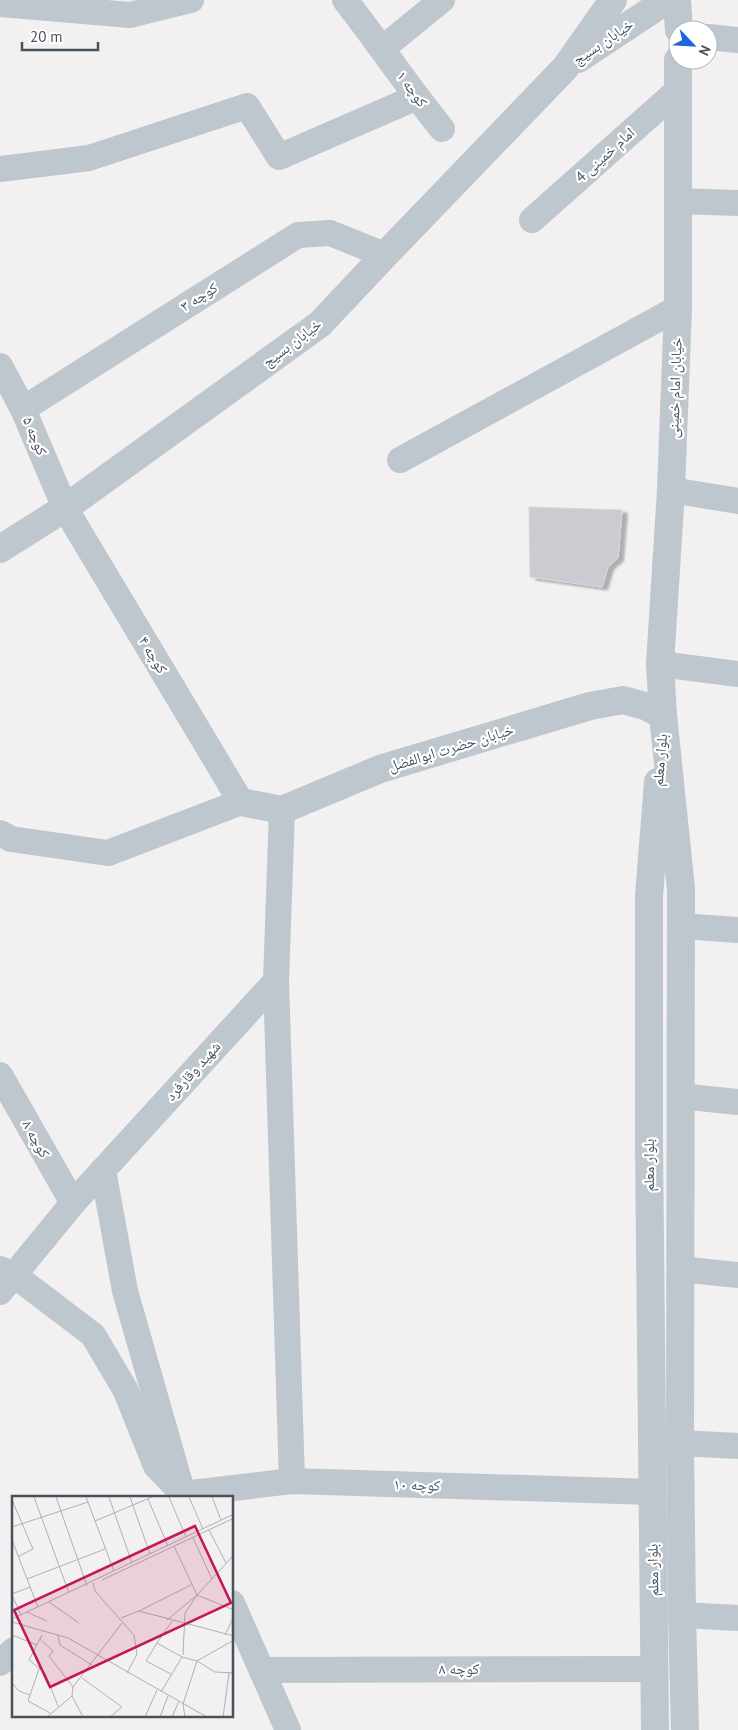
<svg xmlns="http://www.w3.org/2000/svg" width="738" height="1730" font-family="'PT Sans','Noto Naskh Arabic',sans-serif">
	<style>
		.building { fill: #caccd2; stroke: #d4d6db; filter: url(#shadow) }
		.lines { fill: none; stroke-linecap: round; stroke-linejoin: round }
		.minor { stroke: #bec6ce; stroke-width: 26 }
		.tertiary { stroke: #bec6ce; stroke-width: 28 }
		.labels { text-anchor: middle; stroke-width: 4.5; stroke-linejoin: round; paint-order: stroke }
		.street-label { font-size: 15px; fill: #48525d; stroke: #fff }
		.inset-road { fill: none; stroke: #aeb1b5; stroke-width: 1 }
		.view { fill: #c2185b; fill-opacity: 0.15; stroke: #c2185b; stroke-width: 2.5 }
		.inset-edge { fill: none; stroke: #48525d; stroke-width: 2.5 }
	</style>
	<defs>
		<filter id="shadow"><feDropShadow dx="5.5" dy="3" stdDeviation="1" flood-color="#0004"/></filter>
	</defs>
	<rect width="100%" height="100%" fill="#f2f0f0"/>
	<path class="building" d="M 529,507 L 622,510 L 618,558 L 608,567 L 602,587 L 530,577 Z"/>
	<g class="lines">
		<g class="minor">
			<path d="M 345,0 C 378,42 408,87 442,129"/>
			<path d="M 0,4 L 130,15 L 191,0"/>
			<path d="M 708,37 L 738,40"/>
			<path d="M 383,48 L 442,0"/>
			<path d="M 0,169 L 89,158 L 247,106 L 279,157 L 417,97"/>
			<path d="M 678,201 L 738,203"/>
			<path d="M 532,220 L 677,91"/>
			<path d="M 0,366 L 23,409 L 65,508 L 241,802 L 108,853 L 11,839 L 0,833"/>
			<path d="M 23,409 L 298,235 L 330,233 L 385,255"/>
			<path d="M 400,460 L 678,308"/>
			<path d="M 671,490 L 738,501"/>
			<path d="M 660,664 L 738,674"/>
			<path d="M 681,926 L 738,930"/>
			<path d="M 276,981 L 292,1481"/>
			<path d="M 0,1075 L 73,1203"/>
			<path d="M 680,1096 L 738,1102"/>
			<path d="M 0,1269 L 14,1275 L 93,1335 L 125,1389 L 156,1466 L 183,1494 L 125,1291 L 103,1170"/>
			<path d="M 680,1269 L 738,1275"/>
			<path d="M 0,1292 L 73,1203 L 276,981 L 282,810"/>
			<path d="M 680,1443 L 738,1446"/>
			<path d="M 183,1494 L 292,1481 L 652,1492"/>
			<path d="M 232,1603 L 288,1730"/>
			<path d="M 682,1615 L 738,1618"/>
			<path d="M 0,1663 L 14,1650"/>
			<path d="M 263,1670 L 654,1669"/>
		</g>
		<g class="tertiary">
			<path d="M 677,0 L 679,30"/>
			<path d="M 578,59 L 667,0"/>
			<path d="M 678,60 L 678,308 L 671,490 L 660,664 L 663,715 L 681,889 L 680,1443 L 682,1615 L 685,1730"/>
			<path d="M 0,549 L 65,508 L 320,324 L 385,255 L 565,68 L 613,0"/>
			<path d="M 241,802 L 282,810 L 380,769 L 590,706 L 623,700 L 645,706 L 663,715"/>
			<path d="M 655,1730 L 649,1145 L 649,896 L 658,782"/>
		</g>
	</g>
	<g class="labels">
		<g class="street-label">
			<text transform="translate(603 42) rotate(-34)" y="5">خیابان بسیج</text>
			<text transform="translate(412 89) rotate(54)" y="5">کوچه ۱</text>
			<text transform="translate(605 155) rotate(-42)" y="5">امام خمینی 4</text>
			<text transform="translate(199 297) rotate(-32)" y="5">کوچه ۳</text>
			<text transform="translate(292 343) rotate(-37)" y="5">خیابان بسیج</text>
			<text transform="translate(675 388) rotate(-88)" y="5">خیابان امام خمینی</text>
			<text transform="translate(35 436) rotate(67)" y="5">کوچه ۵</text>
			<text transform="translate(153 655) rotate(59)" y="5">کوچه ۴</text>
			<text transform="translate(451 748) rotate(-17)" y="5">خیابان حضرت ابوالفضل</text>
			<text transform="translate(660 760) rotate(-85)" y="5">بلوار معلم</text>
			<text transform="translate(193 1071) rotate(-48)" y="5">شهید وقارفرد</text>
			<text transform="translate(36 1139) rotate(61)" y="5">کوچه ۸</text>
			<text transform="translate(649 1165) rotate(-90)" y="5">بلوار معلم</text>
			<text transform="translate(417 1485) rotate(2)" y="5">کوچه ۱۰</text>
			<text transform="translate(653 1570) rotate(-91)" y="5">بلوار معلم</text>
			<text x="459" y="1674">کوچه ۸</text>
		</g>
	</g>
	<g transform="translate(12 1496)">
		<rect width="221" height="221" fill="#f2f0f0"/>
		<path class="inset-road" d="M 22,1 L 57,97M 44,1 L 75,90M 74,1 L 102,75M 97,1 L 120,67M 118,1 L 138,58M 157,1 L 174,41M 177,1 L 191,33M 200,1 L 209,24M 136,3 L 156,50M 0,4 L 21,53 L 7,60M 83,25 L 140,1M 0,31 L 76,6M 197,34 L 214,67M 181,42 L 200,83M 0,44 L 15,83M 162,50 L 185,99M 90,84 L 222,22M 81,87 L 83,95 L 122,139 L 125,158 L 115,177M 0,98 L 18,91M 0,99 L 9,119M 185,99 L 222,59M 185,99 L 222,114M 37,106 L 67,127M 26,111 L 15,83 L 93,53M 127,115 L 179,89M 15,116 L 35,125M 109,122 L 127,115 L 222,140M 0,123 L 222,18M 155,124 L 185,99 L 173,117 L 171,159M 0,126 L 56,142 L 195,221M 0,139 L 25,149M 30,139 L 17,164 L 33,177 L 46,210M 46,139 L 48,149 L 80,169M 213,139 L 222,120M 28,143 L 41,155 L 37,160 L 61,191M 145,147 L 134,165 L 159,178M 170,161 L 185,165 L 203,176 L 222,177M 28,170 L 16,205 L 38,217M 70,182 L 110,211 L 98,221M 0,187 L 7,195 L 18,199M 149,196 L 170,161 L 145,147 L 160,125M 60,200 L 61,191 L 110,127M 60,200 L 71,221M 35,221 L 60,200M 133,221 L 145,194M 148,221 L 156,200M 160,221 L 167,205M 173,221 L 171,208 L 185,165 L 222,144M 211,221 L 217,177"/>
		<path class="view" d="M 183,30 L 219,107 L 38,191 L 2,114 Z"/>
		<rect width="221" height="221" class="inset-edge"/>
	</g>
	<g transform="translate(693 45) rotate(115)"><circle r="24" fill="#ffffff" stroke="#b6babe"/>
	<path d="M0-4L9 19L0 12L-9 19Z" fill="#1f64dd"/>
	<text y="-8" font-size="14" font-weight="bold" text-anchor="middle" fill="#48525d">N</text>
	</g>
	<path d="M22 42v8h76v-8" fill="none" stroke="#48525d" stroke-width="2.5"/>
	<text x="30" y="42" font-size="15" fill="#48525d" stroke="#ffffff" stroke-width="4" paint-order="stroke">20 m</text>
</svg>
